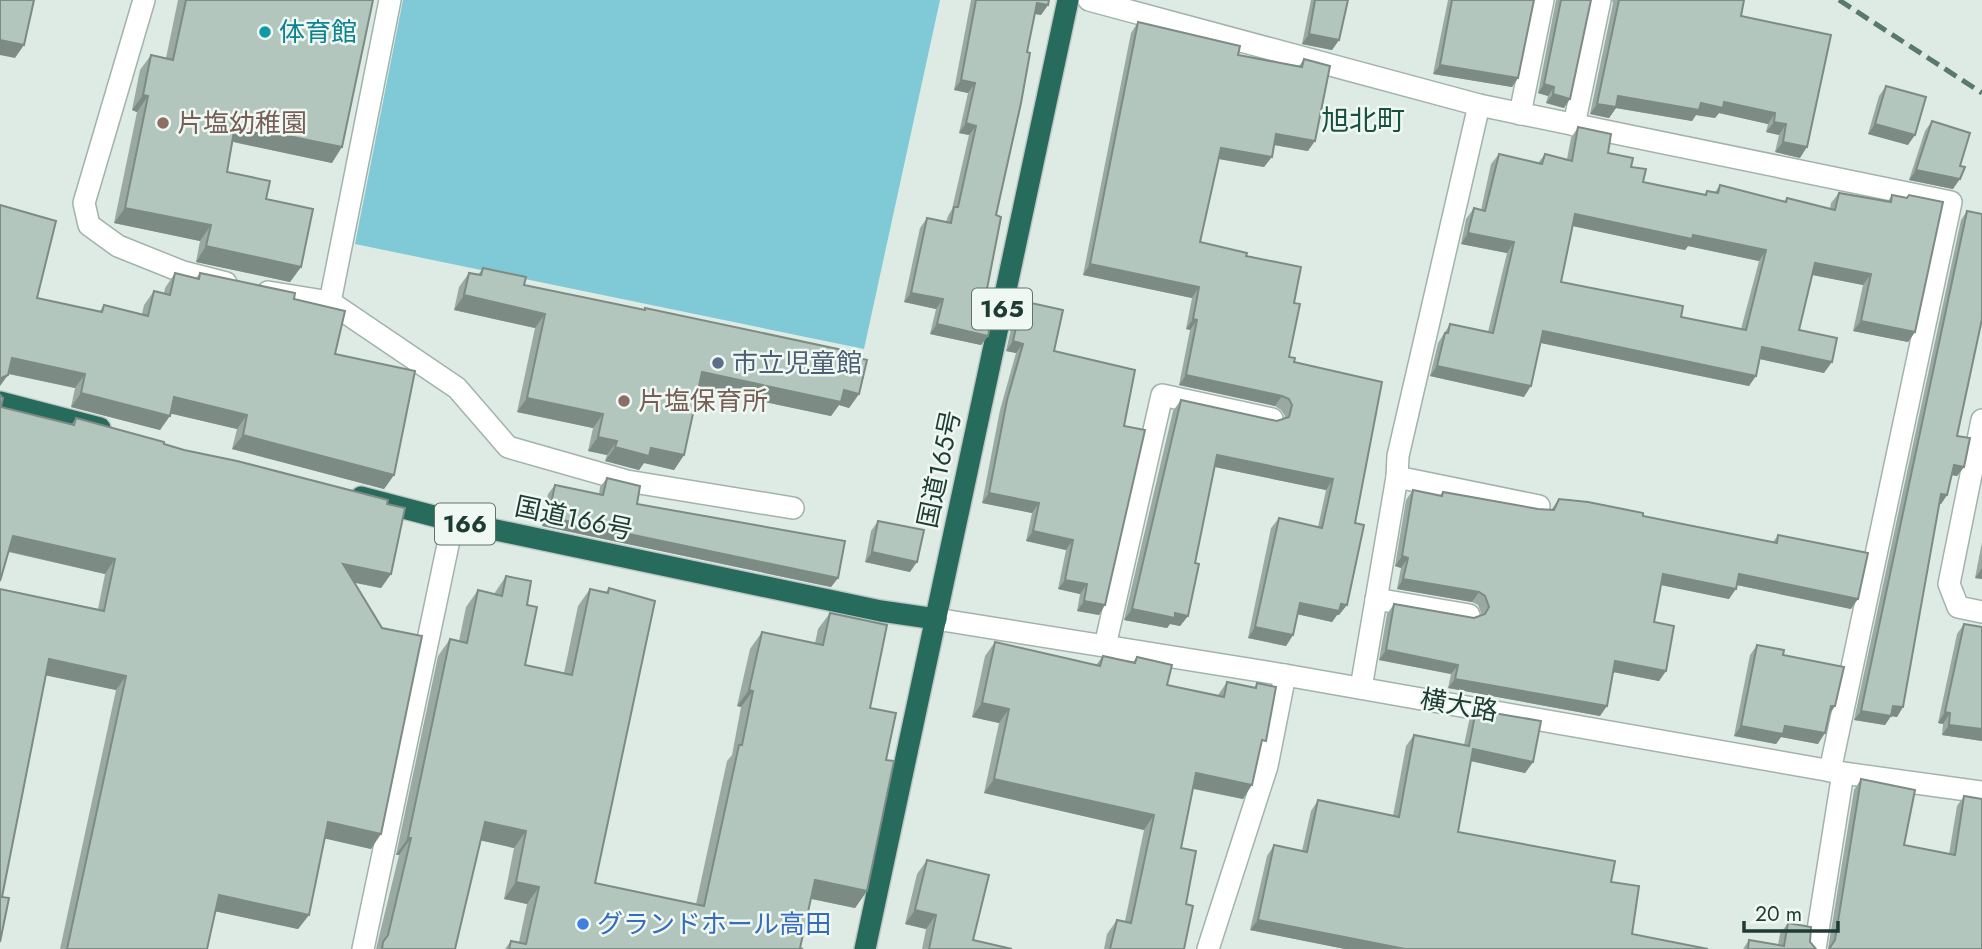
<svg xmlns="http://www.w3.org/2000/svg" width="1982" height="949" font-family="Jost,'Noto Sans JP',sans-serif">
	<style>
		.water { fill: #80cad7 }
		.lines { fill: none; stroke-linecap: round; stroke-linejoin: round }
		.minor-casing { stroke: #a1b3ac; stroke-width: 24 }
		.highway-casing { stroke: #c0c8c6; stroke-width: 24 }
		.minor { stroke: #fff; stroke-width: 21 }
		.highway { stroke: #276b5c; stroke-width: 21 }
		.rail { stroke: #58796f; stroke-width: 5; stroke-dasharray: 14 7; stroke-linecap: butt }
		.wall { fill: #9aaaa3; fill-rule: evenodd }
		.shaded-wall { fill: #7d8b85 }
		.building { fill: #b3c6be; stroke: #7d8b85; stroke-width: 2; fill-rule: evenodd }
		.culture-dot { fill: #0f9aa8; stroke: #eff8f3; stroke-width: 2.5 }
		.education-dot { fill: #8d6e63; stroke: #eff8f3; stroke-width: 2.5 }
		.service-dot { fill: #5c6f8a; stroke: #eff8f3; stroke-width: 2.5 }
		.shop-dot { fill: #3f7fe0; stroke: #eff8f3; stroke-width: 2.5 }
		.labels { text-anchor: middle; stroke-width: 5; stroke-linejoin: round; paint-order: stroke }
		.shield { fill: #eff8f3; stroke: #5d746d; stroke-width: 2 }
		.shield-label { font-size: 24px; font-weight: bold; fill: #1e3c34 }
		.culture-label { font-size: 26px; fill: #0d838f; stroke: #eff8f3; text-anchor: start }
		.education-label { font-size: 26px; fill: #785e54; stroke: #eff8f3; text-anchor: start }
		.service-label { font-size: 26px; fill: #4e5e75; stroke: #eff8f3; text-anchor: start }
		.street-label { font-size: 26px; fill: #1e3c34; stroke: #eff8f3 }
		.shop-label { font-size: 26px; fill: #366cbe; stroke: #eff8f3; text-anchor: start }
		.neighbourhood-label { font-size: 28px; fill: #185042; stroke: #eff8f3 }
	</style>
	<rect width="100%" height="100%" fill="#deebe5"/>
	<path class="water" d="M 403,0 L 940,0 L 864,349 L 355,244 Z"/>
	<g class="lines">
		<g class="minor-casing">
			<g id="minor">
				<path d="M 144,0 L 84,203 L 89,225 L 118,246 L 183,272 L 226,283"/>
				<path d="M 1089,0 L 1479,105 L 1951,202 L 1830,771"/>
				<path d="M 1520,114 L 1543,0"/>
				<path d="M 1574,125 L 1600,0"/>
				<path d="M 268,292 L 330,302 L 457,388 L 508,447 L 627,481 L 793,508"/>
				<path d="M 330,302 L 390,0"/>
				<path d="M 1982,420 L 1949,584 L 1958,607 L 1982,612"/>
				<path d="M 1397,477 L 1539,506"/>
				<path d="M 1376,599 L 1469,615"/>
				<path d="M 936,619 L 1285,675 L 1843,773 L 1982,792"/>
				<path d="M 1105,646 L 1162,395 L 1272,419"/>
				<path d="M 1361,688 L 1397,477 L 1398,456 L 1479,105"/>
				<path d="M 363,949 L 453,521"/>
				<path d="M 1208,949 L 1267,766 L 1285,675"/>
				<path d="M 1815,949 L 1843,773"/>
			</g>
		</g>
		<g class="highway-casing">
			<g id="highway">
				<path d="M 0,402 L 100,428"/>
				<path d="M 361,497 L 453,521 L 881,611 L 936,619"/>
				<path d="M 865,949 L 1068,0"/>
			</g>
		</g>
		<use href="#minor" class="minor"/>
		<use href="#highway" class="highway"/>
		<path class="rail" d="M 1839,0 L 1982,93"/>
	</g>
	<g class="wall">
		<path d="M 178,0 L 373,0 L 332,163 L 233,142 L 227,172 L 266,199 L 301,267 L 290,282 L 196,262 L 200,241 L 114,223 L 137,112 L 132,110 L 140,70 L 151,55 L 166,58 Z"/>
		<path d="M 971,0 L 1049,0 L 1048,5 L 1041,15 L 1035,14 L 1027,52 L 996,215 L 986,294 L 988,336 L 981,345 L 930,334 L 936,309 L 904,302 L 920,228 L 927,218 L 946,222 L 948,216 L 952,209 L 969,135 L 959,133 L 968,93 L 954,90 Z"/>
		<path d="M 1311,0 L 1348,0 L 1339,40 L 1332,50 L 1302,44 Z"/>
		<path d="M 1448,0 L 1534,0 L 1518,78 L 1512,87 L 1433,74 Z"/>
		<path d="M 1556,0 L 1591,0 L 1564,108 L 1546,103 L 1548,96 L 1538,93 Z"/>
		<path d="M 1612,0 L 1744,0 L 1741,16 L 1800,158 L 1775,152 L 1779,135 L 1766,132 L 1768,124 L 1719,113 L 1715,118 L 1696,115 L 1692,121 L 1616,108 L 1609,118 L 1590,114 L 1613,3 Z"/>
		<path d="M 1138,22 L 1238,55 L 1299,66 L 1304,59 L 1308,151 L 1274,145 L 1264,167 L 1218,159 L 1200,242 L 1246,256 L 1294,303 L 1289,357 L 1294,362 L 1355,523 L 1339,615 L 1337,615 L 1332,622 L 1297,614 L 1293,635 L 1286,646 L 1248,638 L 1271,528 L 1279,518 L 1318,527 L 1326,490 L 1215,467 L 1195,563 L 1188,616 L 1180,626 L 1170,624 L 1167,628 L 1124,620 L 1173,411 L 1181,400 L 1277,421 L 1284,419 L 1285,416 L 1281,410 L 1275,406 L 1179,385 L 1190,330 L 1186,329 L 1192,298 L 1083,275 L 1131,33 Z"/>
		<path d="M 1886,86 L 1908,145 L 1868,134 L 1879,96 Z"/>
		<path d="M 1932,121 L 1960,166 L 1953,189 L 1909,180 L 1925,131 Z"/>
		<path d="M 1578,127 L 1608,153 L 1631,167 L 1643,182 L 1705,195 L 1707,191 L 1715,192 L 1720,185 L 1784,202 L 1787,198 L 1830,209 L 1831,203 L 1839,193 L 1888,201 L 1892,195 L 1906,198 L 1909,195 L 1915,332 L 1908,342 L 1853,331 L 1863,285 L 1812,275 L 1799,330 L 1824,373 L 1760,359 L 1749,386 L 1541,343 L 1524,397 L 1430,376 L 1438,343 L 1450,324 L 1488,332 L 1507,253 L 1461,244 L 1466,219 L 1474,208 L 1481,210 L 1491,164 L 1499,154 L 1538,163 L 1545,154 L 1567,159 L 1571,138 ZM 1573,226 L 1685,250 L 1688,246 L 1759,261 L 1741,329 L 1681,317 L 1561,282 Z"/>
		<path d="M 1967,211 L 1957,436 L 1964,467 L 1957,476 L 1951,475 L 1947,495 L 1941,504 L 1939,504 L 1903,707 L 1897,717 L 1891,716 L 1885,725 L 1854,720 L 1961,220 Z"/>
		<path d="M 483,268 L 524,285 L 644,310 L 645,308 L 851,356 L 859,394 L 849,408 L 839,405 L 831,416 L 699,388 L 684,455 L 674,470 L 644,463 L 639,470 L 605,461 L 607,455 L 588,451 L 593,428 L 517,412 L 535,328 L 454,310 L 459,287 L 469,273 L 478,275 Z"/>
		<path d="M 175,273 L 196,278 L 200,273 L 294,299 L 335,354 L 394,475 L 384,489 L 232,449 L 237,429 L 170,413 L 160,430 L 71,407 L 75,388 L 8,374 L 37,298 L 100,311 L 104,305 L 142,314 L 144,305 L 154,291 L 164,293 L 165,288 Z"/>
		<path d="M 1022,301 L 1054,351 L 1124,426 L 1099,615 L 1077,611 L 1080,594 L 1058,589 L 1066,550 L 1026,541 L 1032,513 L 982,503 L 1000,410 L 1016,353 L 1006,351 L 1015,311 Z"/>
		<path d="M 1,407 L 72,424 L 76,418 L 164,444 L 387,504 L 391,574 L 381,588 L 355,583 L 371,849 L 325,838 L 309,915 L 298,929 L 215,911 L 207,949 L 60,949 L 116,690 L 46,675 L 2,897 L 0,589 L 98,609 L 105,574 L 8,552 Z"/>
		<path d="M 607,478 L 637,504 L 838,578 L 831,587 L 542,526 L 548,494 L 555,485 L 599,494 L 600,487 Z"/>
		<path d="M 1413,490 L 1440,495 L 1443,492 L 1538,509 L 1551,510 L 1559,499 L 1773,542 L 1778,535 L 1851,609 L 1737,585 L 1729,599 L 1661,585 L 1654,622 L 1666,671 L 1659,681 L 1613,672 L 1600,716 L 1448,688 L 1451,674 L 1379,660 L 1387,614 L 1394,604 L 1474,618 L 1482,615 L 1478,605 L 1472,602 L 1397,589 L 1401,568 L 1395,566 L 1406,500 Z"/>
		<path d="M 878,521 L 910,572 L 865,562 L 871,531 Z"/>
		<path d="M 1982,542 L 1982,579 L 1975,578 Z"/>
		<path d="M 506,576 L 527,605 L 525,665 L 564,673 L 578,606 L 590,589 L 606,592 L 609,588 L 595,883 L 696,904 L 727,761 L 732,755 L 741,707 L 737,706 L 750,649 L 762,632 L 815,643 L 818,629 L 830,613 L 870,708 L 886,760 L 867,891 L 855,908 L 811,899 L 800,948 L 803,949 L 505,949 L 511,941 L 519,942 L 527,904 L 504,899 L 514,848 L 481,840 L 455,949 L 376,949 L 399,855 L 396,855 L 438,656 L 450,639 L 459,641 L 466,607 L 478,590 L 494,594 Z"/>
		<path d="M 1964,624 L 1982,627 L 1982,741 L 1942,735 L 1943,724 L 1938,723 L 1957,634 Z"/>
		<path d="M 995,642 L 1096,665 L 1103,656 L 1133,662 L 1137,657 L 1167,685 L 1218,695 L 1227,682 L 1254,688 L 1257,683 L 1260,749 L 1243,799 L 1193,789 L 1181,848 L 1186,904 L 1184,949 L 1104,949 L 1107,934 L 1117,920 L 1125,921 L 1144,830 L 984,793 L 999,723 L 972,717 L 985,656 Z"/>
		<path d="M 1757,645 L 1783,655 L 1835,706 L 1829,715 L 1818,744 L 1781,737 L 1776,744 L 1734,736 L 1750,655 Z"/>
		<path d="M 1476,710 L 1533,762 L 1525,773 L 1471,761 L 1458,832 L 1611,882 L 1632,934 L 1708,949 L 1345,949 L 1250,930 L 1267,856 L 1274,845 L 1302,851 L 1311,811 L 1318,800 L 1393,816 L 1406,746 L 1414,735 L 1464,745 L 1469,721 Z"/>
		<path d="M 1861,779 L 1904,845 L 1949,854 L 1957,806 L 1964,796 L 1982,949 L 1828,949 L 1854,790 Z"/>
		<path d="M 927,860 L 973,940 L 1012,949 L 922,949 L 926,929 L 905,924 L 917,874 Z"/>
		<path d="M 1788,923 L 1810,942 L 1816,949 L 1743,949 L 1749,940 L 1778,945 L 1780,934 Z"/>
	</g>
	<g class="shaded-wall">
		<path d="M 1037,3 L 1048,5 L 1041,15 L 1030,13 Z"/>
		<path d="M 1309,34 L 1339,40 L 1332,50 L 1302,44 Z"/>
		<path d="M 0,40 L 24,45 L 15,58 L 0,55 Z"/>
		<path d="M 1440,65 L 1518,78 L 1512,87 L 1433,74 Z"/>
		<path d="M 961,80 L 975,83 L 968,93 L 954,90 Z"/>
		<path d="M 1544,84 L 1554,87 L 1548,96 L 1538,93 Z"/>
		<path d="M 1553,94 L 1570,99 L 1564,108 L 1546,103 Z"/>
		<path d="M 143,95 L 148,96 L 137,112 L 132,110 Z"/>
		<path d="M 1618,96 L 1701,103 L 1724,102 L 1775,113 L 1768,124 L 1719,113 L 1715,118 L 1696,115 L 1692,121 L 1616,108 L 1609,118 L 1590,114 L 1597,104 Z"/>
		<path d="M 1774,122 L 1786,124 L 1779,135 L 1766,132 Z"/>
		<path d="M 966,123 L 976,126 L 969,135 L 959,133 Z"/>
		<path d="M 1875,124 L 1915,135 L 1908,145 L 1868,134 Z"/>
		<path d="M 235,125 L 342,147 L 332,163 L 225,140 Z"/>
		<path d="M 1276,134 L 1315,141 L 1308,151 L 1269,144 Z"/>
		<path d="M 1783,142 L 1807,147 L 1800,158 L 1775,152 Z"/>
		<path d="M 1221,148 L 1272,157 L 1264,167 L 1214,158 Z"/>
		<path d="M 1916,170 L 1960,179 L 1953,189 L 1909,180 Z"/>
		<path d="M 125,208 L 211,225 L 200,241 L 114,223 Z"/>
		<path d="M 1575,214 L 1693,235 L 1766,250 L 1759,261 L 1688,246 L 1685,250 L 1568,225 Z"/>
		<path d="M 1468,233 L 1514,242 L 1507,253 L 1461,244 Z"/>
		<path d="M 206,246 L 301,267 L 290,282 L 196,262 Z"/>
		<path d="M 1815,263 L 1871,274 L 1863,285 L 1808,274 Z"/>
		<path d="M 1090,264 L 1199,287 L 1192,298 L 1083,275 Z"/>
		<path d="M 911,293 L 943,299 L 936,309 L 904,302 Z"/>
		<path d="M 464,295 L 545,314 L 535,328 L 454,310 Z"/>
		<path d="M 1193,319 L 1197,320 L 1190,330 L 1186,329 Z"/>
		<path d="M 1861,321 L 1915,332 L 1908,342 L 1853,331 Z"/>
		<path d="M 937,324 L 988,336 L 981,345 L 930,334 Z"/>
		<path d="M 1543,331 L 1756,376 L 1749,386 L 1536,342 Z"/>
		<path d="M 1013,341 L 1023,344 L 1016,353 L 1006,351 Z"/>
		<path d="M 1762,347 L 1832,362 L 1824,373 L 1755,358 Z"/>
		<path d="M 12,358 L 85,374 L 75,388 L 1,372 Z"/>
		<path d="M 1437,366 L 1531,386 L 1524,397 L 1430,376 Z"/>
		<path d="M 702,372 L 844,390 L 859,394 L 849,408 L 839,405 L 831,416 L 692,387 Z"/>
		<path d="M 8,375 L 0,386 L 0,380 L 1,378 Z"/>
		<path d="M 1186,375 L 1282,396 L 1275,406 L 1179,385 Z"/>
		<path d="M 81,393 L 170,416 L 160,430 L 71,407 Z"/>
		<path d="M 174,397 L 247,415 L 237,429 L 164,412 Z"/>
		<path d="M 527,398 L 603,414 L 593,428 L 517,412 Z"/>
		<path d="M 243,435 L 394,475 L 384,489 L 232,449 Z"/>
		<path d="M 598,437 L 617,441 L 607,455 L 588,451 Z"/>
		<path d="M 615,447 L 651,448 L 684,455 L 674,470 L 644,463 L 639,470 L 605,461 Z"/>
		<path d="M 1217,455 L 1333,479 L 1326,490 L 1210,466 Z"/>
		<path d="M 1954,465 L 1964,467 L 1957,476 L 1947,474 Z"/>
		<path d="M 989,493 L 1039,503 L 1032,513 L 982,503 Z"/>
		<path d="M 1941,494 L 1947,495 L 1941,504 L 1935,503 Z"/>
		<path d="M 548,517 L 838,578 L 831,587 L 542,526 Z"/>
		<path d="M 1033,531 L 1073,540 L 1066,550 L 1026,541 Z"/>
		<path d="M 13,536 L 115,559 L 105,574 L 3,550 Z"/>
		<path d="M 872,552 L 917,562 L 910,572 L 865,562 Z"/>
		<path d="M 1402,556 L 1408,558 L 1401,568 L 1395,566 Z"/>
		<path d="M 343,564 L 391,574 L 381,588 L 333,578 Z"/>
		<path d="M 1982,568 L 1982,579 L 1975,578 Z"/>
		<path d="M 1663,574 L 1736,589 L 1729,599 L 1656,584 Z"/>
		<path d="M 1739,574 L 1858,599 L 1851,609 L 1732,584 Z"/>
		<path d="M 1403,579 L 1479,592 L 1472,602 L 1397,589 Z"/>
		<path d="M 1065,580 L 1087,584 L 1080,594 L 1058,589 Z"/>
		<path d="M 1084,601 L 1105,605 L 1099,615 L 1077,611 Z"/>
		<path d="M 1300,603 L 1341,604 L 1347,605 L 1339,615 L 1337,615 L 1332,622 L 1292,613 Z"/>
		<path d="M 1132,609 L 1175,613 L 1188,616 L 1180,626 L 1170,624 L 1167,628 L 1124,620 Z"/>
		<path d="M 1255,627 L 1293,635 L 1286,646 L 1248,638 Z"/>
		<path d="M 1386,650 L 1458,665 L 1451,674 L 1379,660 Z"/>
		<path d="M 49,659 L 126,676 L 116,690 L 39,674 Z"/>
		<path d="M 1615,661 L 1666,671 L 1659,681 L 1608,671 Z"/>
		<path d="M 1455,679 L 1607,706 L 1600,716 L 1448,688 Z"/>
		<path d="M 749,690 L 753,691 L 741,707 L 737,706 Z"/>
		<path d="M 982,703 L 1009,709 L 999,723 L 972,717 Z"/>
		<path d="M 1831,706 L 1835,706 L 1828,716 Z"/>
		<path d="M 1893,706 L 1903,707 L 1897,717 L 1891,716 L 1885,725 L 1854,720 L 1861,711 Z"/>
		<path d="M 1945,712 L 1950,713 L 1943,724 L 1938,723 Z"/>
		<path d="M 1949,725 L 1982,729 L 1982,741 L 1942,735 Z"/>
		<path d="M 1741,726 L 1785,726 L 1825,733 L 1818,744 L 1781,737 L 1776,744 L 1734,736 Z"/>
		<path d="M 1473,749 L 1533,762 L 1525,773 L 1466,760 Z"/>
		<path d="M 1196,773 L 1252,785 L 1243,799 L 1186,787 Z"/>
		<path d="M 994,779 L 1154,815 L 1144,830 L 984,793 Z"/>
		<path d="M 328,822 L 381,834 L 371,849 L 318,837 Z"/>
		<path d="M 485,822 L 526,831 L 514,848 L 474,839 Z"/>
		<path d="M 408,838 L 411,838 L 399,855 L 396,855 Z"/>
		<path d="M 815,880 L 867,891 L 855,908 L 803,897 Z"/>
		<path d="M 516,882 L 539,887 L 527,904 L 504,899 Z"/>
		<path d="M 219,895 L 309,915 L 298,929 L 209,910 Z"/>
		<path d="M 915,910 L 936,915 L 926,929 L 905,924 Z"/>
		<path d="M 1258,920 L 1405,949 L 1345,949 L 1250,930 Z"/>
	</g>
	<g class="building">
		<path d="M 0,0 L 34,0 L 24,45 L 0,40 Z"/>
		<path d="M 186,0 L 373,0 L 342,147 L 235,125 L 227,172 L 270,181 L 266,199 L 313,209 L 301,267 L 206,246 L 211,225 L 125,208 L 148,96 L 143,95 L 151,55 L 173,60 Z"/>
		<path d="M 976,0 L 1049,0 L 1048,5 L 1037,3 L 1027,52 L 1030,53 L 1021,103 L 996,215 L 1001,217 L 986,294 L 996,296 L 988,336 L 937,324 L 943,299 L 911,293 L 927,218 L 951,223 L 954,207 L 958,207 L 976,126 L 966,123 L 975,83 L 961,80 Z"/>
		<path d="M 1315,0 L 1348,0 L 1339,40 L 1309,34 Z"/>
		<path d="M 1452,0 L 1534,0 L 1518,78 L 1440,65 Z"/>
		<path d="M 1561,0 L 1591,0 L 1570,99 L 1553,94 L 1554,87 L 1544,84 Z"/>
		<path d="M 1619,0 L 1744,0 L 1741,16 L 1831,35 L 1807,147 L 1783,142 L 1786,124 L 1774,122 L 1775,113 L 1724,102 L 1723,108 L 1701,103 L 1699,110 L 1618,96 L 1616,107 L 1597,104 Z"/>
		<path d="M 1138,22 L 1240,46 L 1238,55 L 1302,67 L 1304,59 L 1330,66 L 1315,141 L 1276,134 L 1272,157 L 1221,148 L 1200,242 L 1247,253 L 1246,256 L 1301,267 L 1294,303 L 1300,304 L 1289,357 L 1295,358 L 1294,362 L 1382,382 L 1355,523 L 1364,525 L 1347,605 L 1341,604 L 1339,611 L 1300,603 L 1293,635 L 1255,627 L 1279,518 L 1322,528 L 1333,479 L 1217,455 L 1195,563 L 1199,564 L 1188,616 L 1175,613 L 1175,618 L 1132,609 L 1181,400 L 1277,421 L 1289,417 L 1292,405 L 1289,399 L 1282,396 L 1186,375 L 1197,320 L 1193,319 L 1199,287 L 1090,264 Z"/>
		<path d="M 1886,86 L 1926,97 L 1915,135 L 1875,124 Z"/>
		<path d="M 1932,121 L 1970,133 L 1960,166 L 1965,167 L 1960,179 L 1916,170 Z"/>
		<path d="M 1578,127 L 1611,134 L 1608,153 L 1633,158 L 1631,167 L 1646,169 L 1643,182 L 1706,195 L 1707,191 L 1718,193 L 1720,185 L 1786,202 L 1787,198 L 1835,210 L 1839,193 L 1891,202 L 1892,195 L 1907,198 L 1909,195 L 1943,202 L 1915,332 L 1861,321 L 1871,274 L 1815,263 L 1799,330 L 1837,338 L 1832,362 L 1762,347 L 1756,376 L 1543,331 L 1531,386 L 1437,366 L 1445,333 L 1448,333 L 1450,324 L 1493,333 L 1514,242 L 1468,233 L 1474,208 L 1485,211 L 1499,154 L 1542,164 L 1545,154 L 1572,161 ZM 1575,214 L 1692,239 L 1693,235 L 1766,250 L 1746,330 L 1681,317 L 1683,306 L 1561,282 Z"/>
		<path d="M 0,205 L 56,221 L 37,298 L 102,312 L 104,305 L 148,316 L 154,291 L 170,295 L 175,273 L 199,279 L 200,273 L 295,293 L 294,299 L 345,311 L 335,354 L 415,371 L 394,475 L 243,435 L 247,415 L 174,397 L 170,416 L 81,393 L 85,374 L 12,358 L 8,375 L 1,378 L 0,380 Z"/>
		<path d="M 1967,211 L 1982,214 L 1982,319 L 1957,436 L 1970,438 L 1964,467 L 1954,465 L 1947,495 L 1941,494 L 1903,707 L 1893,706 L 1891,716 L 1861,711 Z"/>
		<path d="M 483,268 L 526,277 L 524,285 L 645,310 L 645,308 L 852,352 L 851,356 L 867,360 L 859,394 L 844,390 L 841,402 L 702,372 L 684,455 L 651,448 L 649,456 L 615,447 L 617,441 L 598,437 L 603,414 L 527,398 L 545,314 L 464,295 L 469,273 L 481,275 Z"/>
		<path d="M 1022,301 L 1063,310 L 1054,351 L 1135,370 L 1124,426 L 1145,430 L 1105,605 L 1084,601 L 1087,584 L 1065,580 L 1073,540 L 1033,531 L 1039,503 L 989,493 L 1007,400 L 1023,344 L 1013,341 Z"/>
		<path d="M 0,395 L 3,398 L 1,407 L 74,425 L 76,418 L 164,442 L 164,444 L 184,450 L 237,461 L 388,500 L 387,504 L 405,508 L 391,574 L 343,564 L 382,628 L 422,636 L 381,834 L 328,822 L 309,915 L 219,895 L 207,949 L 67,949 L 126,676 L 49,659 L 2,897 L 9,898 L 0,942 L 0,589 L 104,611 L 115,559 L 13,536 L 0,581 Z"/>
		<path d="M 607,478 L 640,486 L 637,504 L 845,541 L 838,578 L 548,517 L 555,485 L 603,495 Z"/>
		<path d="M 1413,490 L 1442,496 L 1443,492 L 1538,509 L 1554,510 L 1559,499 L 1588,502 L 1643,513 L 1643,516 L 1777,543 L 1778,535 L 1868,553 L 1858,599 L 1739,574 L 1736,589 L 1663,574 L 1654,622 L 1674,626 L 1666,671 L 1615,661 L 1607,706 L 1455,679 L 1458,665 L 1386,650 L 1394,604 L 1474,618 L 1485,614 L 1489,607 L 1485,596 L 1479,592 L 1403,579 L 1408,558 L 1402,556 Z"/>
		<path d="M 878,521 L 924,530 L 917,562 L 872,552 Z"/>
		<path d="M 506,576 L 531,581 L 527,605 L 537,607 L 525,665 L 572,675 L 590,589 L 608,593 L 609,588 L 655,601 L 595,883 L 704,906 L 739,745 L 742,745 L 753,691 L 749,690 L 762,632 L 823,645 L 830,613 L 887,625 L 870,708 L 896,713 L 886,760 L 894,761 L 867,891 L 815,880 L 800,948 L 803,949 L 509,949 L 511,941 L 526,944 L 539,887 L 516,882 L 526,831 L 485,822 L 455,949 L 382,949 L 383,942 L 388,935 L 411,838 L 408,838 L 450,639 L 467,643 L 478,590 L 502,596 Z"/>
		<path d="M 1964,624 L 1982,627 L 1982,729 L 1949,725 L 1950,713 L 1945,712 Z"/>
		<path d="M 995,642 L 1100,666 L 1103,656 L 1135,663 L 1137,657 L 1172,665 L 1167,685 L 1224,697 L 1227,682 L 1256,688 L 1257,683 L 1276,687 L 1266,741 L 1262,740 L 1252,785 L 1196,773 L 1181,848 L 1196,851 L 1186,904 L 1193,906 L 1184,949 L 1110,949 L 1117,920 L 1131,923 L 1154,815 L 994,779 L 1009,709 L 982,703 Z"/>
		<path d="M 1757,645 L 1784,650 L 1783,655 L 1844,667 L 1835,706 L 1831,706 L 1825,733 L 1785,726 L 1783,734 L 1741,726 Z"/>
		<path d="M 1476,710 L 1541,721 L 1533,762 L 1473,749 L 1458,832 L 1615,861 L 1611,882 L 1639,886 L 1632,934 L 1708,949 L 1405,949 L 1258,920 L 1274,845 L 1307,852 L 1318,800 L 1399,817 L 1414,735 L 1469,746 Z"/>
		<path d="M 1861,779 L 1915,790 L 1904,845 L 1955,855 L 1964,796 L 1982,799 L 1982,949 L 1829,949 L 1835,940 Z"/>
		<path d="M 927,860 L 989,875 L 973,940 L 1012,949 L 929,949 L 936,915 L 915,910 Z"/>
		<path d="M 1788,923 L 1811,927 L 1810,942 L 1816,949 L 1748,949 L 1749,940 L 1784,946 Z"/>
	</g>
	<circle class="culture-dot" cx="265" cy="32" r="7"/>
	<g class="education-dot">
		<circle cx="163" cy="123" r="7"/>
		<circle cx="624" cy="401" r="7"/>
	</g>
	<circle class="service-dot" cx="718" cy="363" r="7"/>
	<circle class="shop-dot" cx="583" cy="924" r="7"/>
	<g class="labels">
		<g class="shield">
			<rect x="972" y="288.5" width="60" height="41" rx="5"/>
			<rect x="435" y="503.5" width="60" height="41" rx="5"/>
		</g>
		<g class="shield-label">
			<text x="1002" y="317">165</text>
			<text x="465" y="532">166</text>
		</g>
		<g class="culture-label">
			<text x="279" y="41">体育館</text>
		</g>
		<g class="education-label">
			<text x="177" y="132">片塩幼稚園</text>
			<text x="638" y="410">片塩保育所</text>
		</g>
		<g class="service-label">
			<text x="732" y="372">市立児童館</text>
		</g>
		<g class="street-label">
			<text transform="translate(939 469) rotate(-78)" y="9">国道165号</text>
			<text transform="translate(574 518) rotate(12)" y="9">国道166号</text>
			<text transform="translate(1459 705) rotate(10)" y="9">横大路</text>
		</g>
		<g class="shop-label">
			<text x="597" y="933">グランドホール高田</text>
		</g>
		<g class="neighbourhood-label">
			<text x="1363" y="130">旭北町</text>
		</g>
	</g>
	<path d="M1744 921v10h94v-10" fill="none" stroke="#1e3c34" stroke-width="3.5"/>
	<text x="1755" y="921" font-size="21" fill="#1e3c34" stroke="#eff8f3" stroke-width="5" paint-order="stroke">20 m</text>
</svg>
